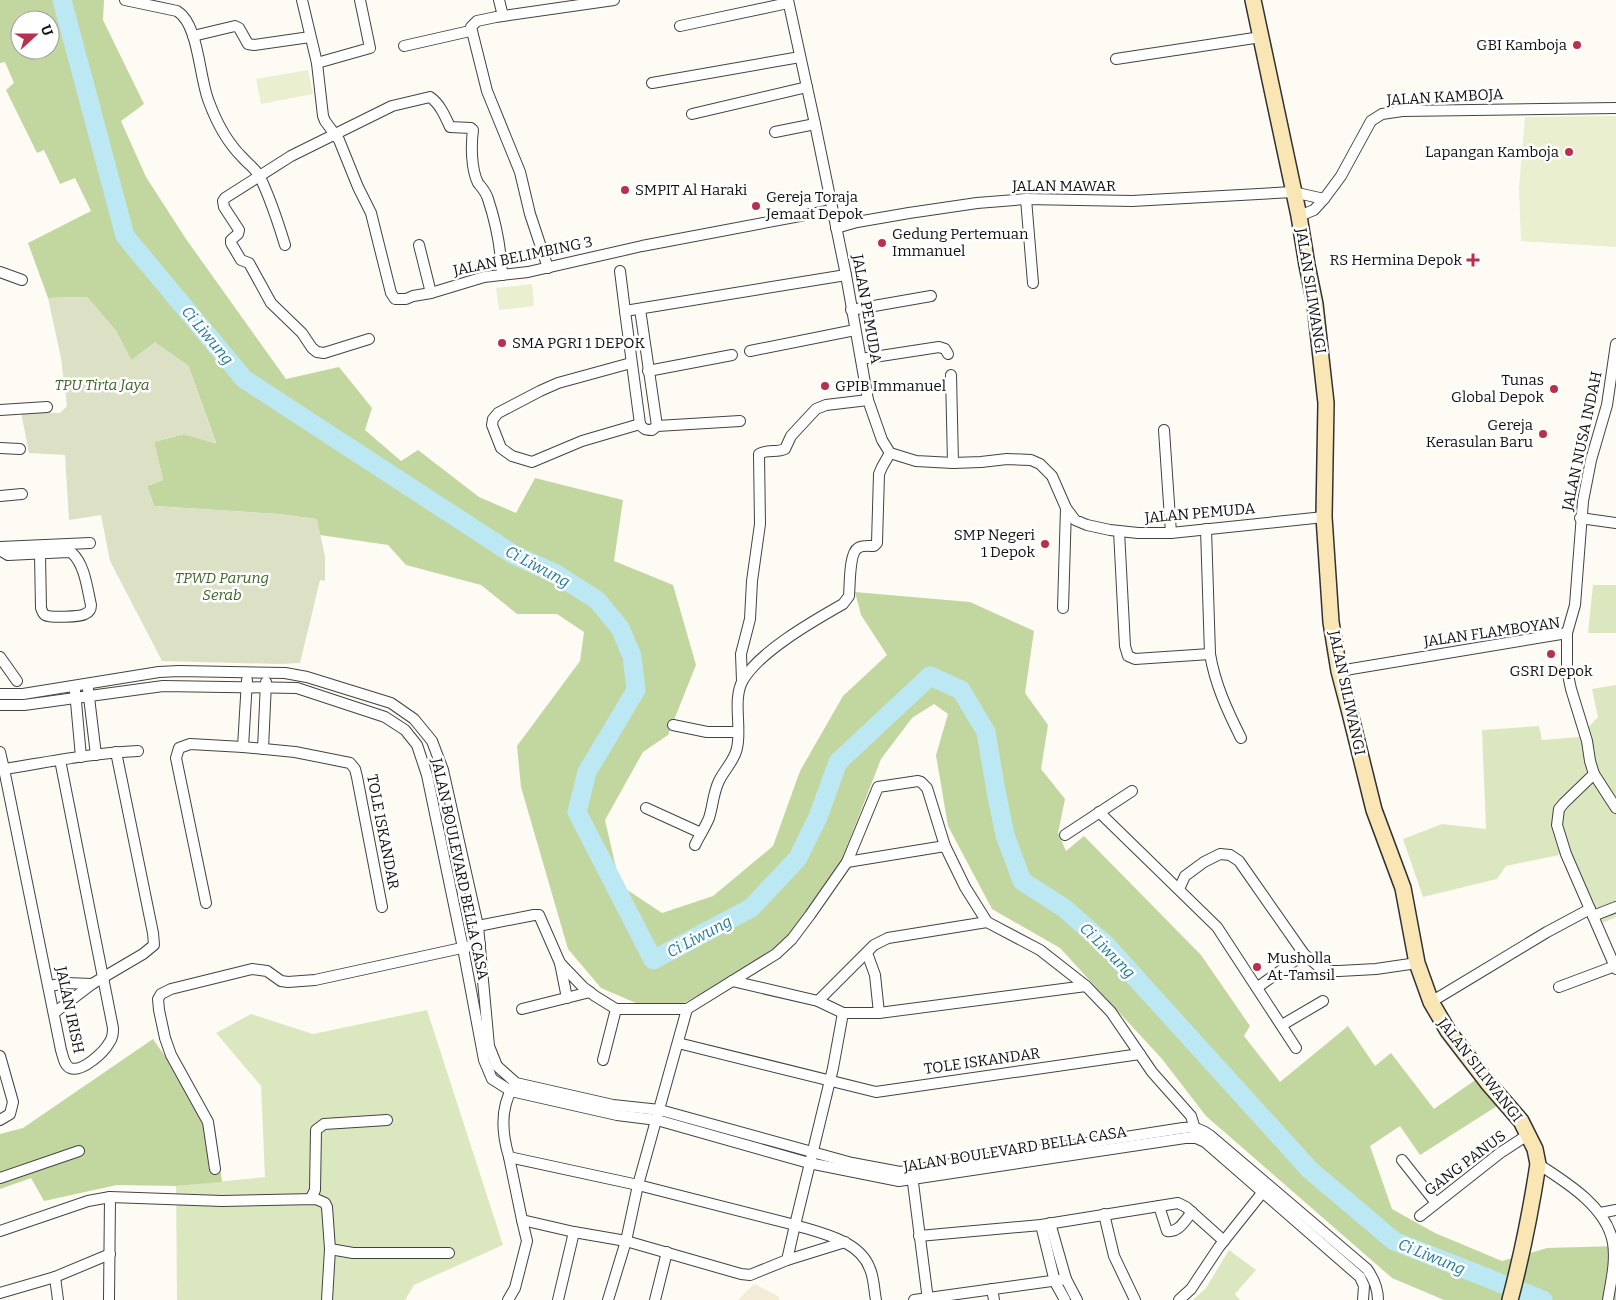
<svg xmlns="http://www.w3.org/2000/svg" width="1616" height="1300" font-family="Bitter,serif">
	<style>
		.farmland { fill: #f3ebd5 }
		.green { fill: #dbe8bf }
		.forest { fill: #c2d79f; fill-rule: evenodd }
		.cemetery { fill: #dce0c5 }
		.pitch { fill: #eaefd0 }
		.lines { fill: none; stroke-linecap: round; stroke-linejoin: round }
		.river { stroke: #bce8f3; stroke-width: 19 }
		.minor-casing { stroke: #434343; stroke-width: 12 }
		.secondary-casing { stroke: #323232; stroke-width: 18 }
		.minor { stroke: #fff; stroke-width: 10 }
		.secondary { stroke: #fae6b4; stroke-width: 15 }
		.poi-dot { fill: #b9304f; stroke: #fff; stroke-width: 2 }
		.labels { text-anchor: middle; stroke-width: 5; stroke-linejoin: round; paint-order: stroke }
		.poi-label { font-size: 15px; fill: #101010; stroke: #fff; text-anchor: end }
		.street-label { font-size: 15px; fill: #101010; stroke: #fff }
		.park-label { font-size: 15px; font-style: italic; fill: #3d6524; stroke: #fff }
		.water-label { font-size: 16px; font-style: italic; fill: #207c9b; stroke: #fff }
	</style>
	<rect width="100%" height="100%" fill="#fefbf4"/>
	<path class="farmland" d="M 754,1284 L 778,1296 L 780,1300 L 738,1300 Z"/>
	<g class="green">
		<path d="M 1593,585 L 1616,585 L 1616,633 L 1588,633 Z"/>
		<path d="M 1616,685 L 1616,917 L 1603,923 L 1569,853 L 1506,866 L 1497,879 L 1423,897 L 1403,839 L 1442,824 L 1486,829 L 1482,730 L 1539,726 L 1542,740 L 1579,737 L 1598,717 L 1592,689 Z"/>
		<path d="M 427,1010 L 503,1245 L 414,1285 L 405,1300 L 177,1300 L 176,1186 L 265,1177 L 261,1086 L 216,1033 L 251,1014 L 313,1034 Z"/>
		<path d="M 1229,1250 L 1256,1270 L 1235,1294 L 1240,1300 L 1193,1300 L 1206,1288 Z"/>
	</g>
	<g class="forest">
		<path d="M 0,0 L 104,0 L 103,20 L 144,104 L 121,121 L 146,177 L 186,239 L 286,379 L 339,367 L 372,408 L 365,430 L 401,461 L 418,450 L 479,497 L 516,513 L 535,478 L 623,500 L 614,561 L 673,585 L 696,665 L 668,735 L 643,752 L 605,820 L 620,885 L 662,913 L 713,896 L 773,846 L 800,771 L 843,696 L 887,655 L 861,615 L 855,592 L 970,602 L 1034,631 L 1025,693 L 1048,725 L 1041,769 L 1065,799 L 1058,833 L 1066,851 L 1084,836 L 1201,955 L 1250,1026 L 1244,1036 L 1280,1082 L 1348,1026 L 1375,1066 L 1391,1053 L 1434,1109 L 1478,1078 L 1497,1106 L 1420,1155 L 1400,1126 L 1370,1146 L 1392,1209 L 1435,1233 L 1502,1261 L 1547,1248 L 1616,1246 L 1616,1300 L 1444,1300 L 1392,1278 L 1206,1116 L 1162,1059 L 1060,948 L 992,909 L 948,826 L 936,755 L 948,714 L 934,704 L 912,718 L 881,759 L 827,898 L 784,951 L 678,1006 L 636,1003 L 601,988 L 568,949 L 521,787 L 517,746 L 580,661 L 584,632 L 557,614 L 517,614 L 481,585 L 406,565 L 388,545 L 320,535 L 316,519 L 278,514 L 154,506 L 147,486 L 163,480 L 154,442 L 184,434 L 216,443 L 188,365 L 131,360 L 116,331 L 87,297 L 48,298 L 28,243 L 91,211 L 75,178 L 60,184 L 44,150 L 37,153 L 6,90 L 14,83 L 5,62 L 0,63 ZM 20,20 L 50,20 L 50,50 L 20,50 Z"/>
		<path d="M 153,1039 L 215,1127 L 222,1182 L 176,1186 L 117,1185 L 44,1201 L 31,1178 L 0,1189 L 0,1134 L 23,1128 Z"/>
	</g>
	<path class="cemetery" d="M 87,297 L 116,331 L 131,360 L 155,342 L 188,365 L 216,444 L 184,434 L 154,442 L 163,480 L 147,486 L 154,506 L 278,514 L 317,519 L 325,557 L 325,581 L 320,580 L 300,663 L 280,664 L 162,661 L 110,561 L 101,515 L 69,520 L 65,455 L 29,453 L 21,412 L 60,413 L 67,406 L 61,358 L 48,298 Z"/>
	<g class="pitch">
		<path d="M 308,70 L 313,94 L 261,104 L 256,79 Z"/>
		<path d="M 1616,116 L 1616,247 L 1521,241 L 1519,188 L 1525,117 Z"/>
		<path d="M 532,284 L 534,306 L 499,310 L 496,288 Z"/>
	</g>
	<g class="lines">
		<path class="river" d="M 62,0 L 125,236 L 244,379 L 514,555 L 556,574 L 597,600 L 620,628 L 632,656 L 636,690 L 587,772 L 577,812 L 653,960 L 751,908 L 798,858 L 818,817 L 838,762 L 930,676 L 961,690 L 986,732 L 996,791 L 1005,835 L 1022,881 L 1064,908 L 1105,944 L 1310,1170 L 1394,1241 L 1543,1300"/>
		<g class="minor-casing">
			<g id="minor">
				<path d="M 125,0 L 177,11 C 199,24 199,78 209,102 C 216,121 227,142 242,157 C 248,164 256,169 260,177 C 270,198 278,222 285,245"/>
				<path d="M 302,0 L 317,63 L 323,116 L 325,121 L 339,140 L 358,187 L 371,213 L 391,293 L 395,299 L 406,299 L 413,296 L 431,293 L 484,277 L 528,272 L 642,246 L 832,210"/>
				<path d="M 499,0 L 503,16"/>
				<path d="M 788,0 L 815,124 L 846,275 L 868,400 L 882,440 L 890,453 L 916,461 L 953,463 L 981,462 L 1007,459 L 1031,460 L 1040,464 L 1052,476 L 1066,508 L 1075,520 L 1087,525 L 1110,530 L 1138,533 L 1171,533 L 1324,517"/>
				<path d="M 680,26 L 788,3"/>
				<path d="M 193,36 L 235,26 L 239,28 L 248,44 L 254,45 L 310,37"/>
				<path d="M 404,46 L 470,31"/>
				<path d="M 1116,59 L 1261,37"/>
				<path d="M 317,63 L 370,48 L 360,0"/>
				<path d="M 652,83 L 800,57"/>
				<path d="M 692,114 L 807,87"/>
				<path d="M 775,132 L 815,124"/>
				<path d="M 1026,199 L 1033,283"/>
				<path d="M 1299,216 L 1314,210 L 1324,199 L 1341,176 L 1371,121 L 1382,114 L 1402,111 L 1616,108"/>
				<path d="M 836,228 L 857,222 L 909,213 L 977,203 L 1026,199 L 1132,201 L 1293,192 L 1324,199"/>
				<path d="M 419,245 L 431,293"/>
				<path d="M 548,268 L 530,214 L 520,172 L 487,91 L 471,27 L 477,21 L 496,17 L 614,0"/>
				<path d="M 620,271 L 625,311 L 846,275"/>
				<path d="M 0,272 L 22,280"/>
				<path d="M 640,309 L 657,426"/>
				<path d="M 851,310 L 931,296"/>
				<path d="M 625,311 L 640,424 C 643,429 645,430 652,430 L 657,426 L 740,421"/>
				<path d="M 369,339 L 324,353 L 317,352 L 312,348 L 302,333 L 271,303 L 249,263 L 241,260 L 231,243 L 231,240 L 238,234 L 239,230 L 224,207 L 223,201 L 225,198 L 291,156 L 392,106 L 430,97 C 440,104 445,116 450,127 L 471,128 L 473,130 C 471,145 471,169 478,183 C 482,188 486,192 488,199 C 496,223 501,249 502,275"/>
				<path d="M 1616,344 L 1607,405 L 1591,460 L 1583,501 L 1575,605 L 1567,633 L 1567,670 L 1571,689 L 1587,741 L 1590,761 L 1594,774 L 1616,808"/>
				<path d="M 750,351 L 855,330"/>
				<path d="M 861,359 L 939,347 L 945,349 L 948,354"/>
				<path d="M 631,363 L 558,383 L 540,391 L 498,413 L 493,419 L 492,425 L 501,448 L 512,456 L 532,462 L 582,441 L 640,424"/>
				<path d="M 648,371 L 732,355"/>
				<path d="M 951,375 L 953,463"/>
				<path d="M 0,410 L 47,407"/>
				<path d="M 1164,430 L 1171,533"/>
				<path d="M 0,448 L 20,449"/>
				<path d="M 0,496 L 22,494"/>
				<path d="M 1580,518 L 1616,523"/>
				<path d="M 1206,529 L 1210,654 C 1215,684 1227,710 1241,738"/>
				<path d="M 1119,531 L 1125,646 L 1128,656 L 1135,659 L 1210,654"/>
				<path d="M 0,547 L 90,543"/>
				<path d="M 1,547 L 3,552 L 8,555 L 68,552 L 72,553 C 85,565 87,588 91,605 C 91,609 90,612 85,614 C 80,617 50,618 45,615 C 43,614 42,611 41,608 L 40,554"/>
				<path d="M 1063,608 L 1066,508"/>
				<path d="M 0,657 L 17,681"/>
				<path d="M 1339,671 L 1567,633"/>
				<path d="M 742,681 L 741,654 L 750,619 L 752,581 L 760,524 L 759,454 C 767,449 777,453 785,449 L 791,436 L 816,409 L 826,405 L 868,400"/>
				<path d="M 88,689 L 96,755"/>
				<path d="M 75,691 L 81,757"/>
				<path d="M 0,694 L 23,694 L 159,672 L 179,671 L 285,673 L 307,677 L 391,703 L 414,719 L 432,741 L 443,770 L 478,926 L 489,1046 L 497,1066 L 516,1083 L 613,1105 L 660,1110 L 852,1163 L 900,1172 L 1183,1128 C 1195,1127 1202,1129 1212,1137 L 1367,1269 C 1374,1279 1378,1288 1378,1300"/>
				<path d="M 0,705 L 24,705 L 163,686 L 297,688 L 385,717 L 405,730 L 417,745 L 427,775 L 463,948 L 484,1060 L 492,1079 L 511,1091 L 617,1115 L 657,1120 L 809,1163 L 899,1181 L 1185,1138 L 1196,1138 L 1205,1142 L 1360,1277 L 1364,1286 L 1363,1300"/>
				<path d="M 673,725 L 707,732 L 738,732"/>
				<path d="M 243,747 L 247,680"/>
				<path d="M 263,749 L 266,682"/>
				<path d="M 0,752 L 4,769"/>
				<path d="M 60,760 L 113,1028 C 113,1033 113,1038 109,1043 C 104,1052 82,1073 70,1068 C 64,1065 63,1056 61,1050 L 4,769 C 48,762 93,753 138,751"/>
				<path d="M 1594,774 L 1564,803 L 1559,809 L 1557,825 L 1566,854 L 1616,969"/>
				<path d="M 646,808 L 701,833"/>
				<path d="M 1099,812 L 1217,927 L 1296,1048"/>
				<path d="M 1065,835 L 1132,791"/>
				<path d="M 695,845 C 699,836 705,828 709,818 C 713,806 713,793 719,781 C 724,770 735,760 737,748 C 742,728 732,699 743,680 C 760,651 815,620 843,604 L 849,596 C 850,585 849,553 858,548 C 862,545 869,546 874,546 L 877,543 L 879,474 L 882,467 L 890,453"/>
				<path d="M 847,862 L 945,846"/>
				<path d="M 1179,889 L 1185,876 L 1204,862 L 1220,854 L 1230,855 L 1239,861 L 1304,954 L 1318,966 L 1330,971 L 1339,971 L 1376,969 L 1417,963"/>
				<path d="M 206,903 L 176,758 L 179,748 L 190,744 L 243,747 L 295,752 L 350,763 L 355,769 L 357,777 L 382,907"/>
				<path d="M 1593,916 L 1616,907"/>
				<path d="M 478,926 L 534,915 L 539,915 L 560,963 L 583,987 L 595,996 L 616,1009 L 687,1009 L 776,954 L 792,939 L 810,915 L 847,862 L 878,787 L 918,781 L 921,782 L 927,788 L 945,846 L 965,887 L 987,922 L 1040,950 L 1086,986 L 1111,1012 L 1152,1072 L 1191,1116 L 1196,1132"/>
				<path d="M 867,953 L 875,975 L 879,1013"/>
				<path d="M 560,963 L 567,998"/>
				<path d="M 732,981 L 818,1001 L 843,1013 L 879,1013 L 1086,986"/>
				<path d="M 49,986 L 67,983 L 92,984"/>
				<path d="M 1258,987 L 1304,954"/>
				<path d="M 1559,987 L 1615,966"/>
				<path d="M 818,1001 L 874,945 L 888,938 L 987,922"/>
				<path d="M 1431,1002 L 1547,932 L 1590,909"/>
				<path d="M 522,1009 L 590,992"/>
				<path d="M 54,1013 L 92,984 L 143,954 L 154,945 L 153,933 L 116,752"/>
				<path d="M 1282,1025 L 1323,1001"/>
				<path d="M 678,1043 L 876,1092 L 1140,1054"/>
				<path d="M 0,1056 L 13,1102 L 10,1114 L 0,1120"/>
				<path d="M 603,1060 L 616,1009"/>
				<path d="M 513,1087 C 500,1108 502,1134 509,1157 L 638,1185 L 795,1225 L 833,1068 L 843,1013"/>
				<path d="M 509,1157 L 522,1220 L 574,1232 L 626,1241 L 741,1274 L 750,1275 L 787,1260 L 795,1225 C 820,1233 860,1240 870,1269 C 874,1278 874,1290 876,1300"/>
				<path d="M 1402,1160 L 1436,1203"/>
				<path d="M 1538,1164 C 1566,1182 1607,1207 1613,1243 C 1616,1262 1611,1281 1608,1300"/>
				<path d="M 215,1169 L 208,1122 L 171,1055 L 165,1038 L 159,1010 L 158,999 L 161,994 L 171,989 L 252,969 L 267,971 L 281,981 L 288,982 L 315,980 L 480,944"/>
				<path d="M 912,1175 L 928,1300"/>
				<path d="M 0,1178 L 79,1151"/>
				<path d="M 311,1198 L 315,1190 L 316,1130 L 324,1124 L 387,1120"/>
				<path d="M 1159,1206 L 1167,1231 C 1179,1233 1185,1220 1192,1212"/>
				<path d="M 1600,1213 L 1616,1210"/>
				<path d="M 1104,1214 L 1114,1256 L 1135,1300"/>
				<path d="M 1420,1216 L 1500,1153 L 1529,1134"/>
				<path d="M 1050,1223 L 1066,1279 L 1077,1300"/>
				<path d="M 1041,1225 L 1055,1282 L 1065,1300"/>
				<path d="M 0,1231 L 88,1201 L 110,1197 L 222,1201 L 316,1199 L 325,1203 L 327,1207 L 330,1249 L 327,1300"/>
				<path d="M 919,1236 L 1041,1225 L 1178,1203 L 1186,1207 L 1224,1241"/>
				<path d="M 330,1249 L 353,1253 L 449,1253"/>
				<path d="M 787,1260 L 845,1242"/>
				<path d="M 55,1277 L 58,1300"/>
				<path d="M 992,1289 L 994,1300"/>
				<path d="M 0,1293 L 55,1277 L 110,1254"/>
				<path d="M 109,1300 L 110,1197"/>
				<path d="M 508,1300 L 515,1288 L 527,1241 L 522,1220"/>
				<path d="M 558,1300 L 574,1232"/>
				<path d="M 608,1300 L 626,1241 L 638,1185 L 687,1009"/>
				<path d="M 655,1300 L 667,1252"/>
				<path d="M 914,1300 L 1066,1279"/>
				<path d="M 1179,1300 L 1191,1289 L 1219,1247 L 1266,1188"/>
			</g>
		</g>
		<g class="secondary-casing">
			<path id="secondary" d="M 1253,0 L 1299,216 L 1307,265 L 1315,304 L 1326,403 L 1324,517 L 1331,622 L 1339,671 L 1349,709 L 1374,810 L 1403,888 L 1417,963 L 1431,1002 L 1448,1031 L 1488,1083 L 1521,1121 L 1535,1149 L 1538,1164 C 1531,1210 1522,1255 1510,1300"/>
		</g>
		<use href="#minor" class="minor"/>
		<use href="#secondary" class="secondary"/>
	</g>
	<g class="poi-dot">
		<circle cx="1577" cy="45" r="5"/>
		<circle cx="1569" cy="152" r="5"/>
		<circle cx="625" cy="190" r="5"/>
		<circle cx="756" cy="206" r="5"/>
		<circle cx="882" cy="243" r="5"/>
		<path d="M1470.5 252.5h5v5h5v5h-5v5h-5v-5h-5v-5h5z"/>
		<circle cx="502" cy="343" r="5"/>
		<circle cx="825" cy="386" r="5"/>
		<circle cx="1554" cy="389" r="5"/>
		<circle cx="1543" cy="434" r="5"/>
		<circle cx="1045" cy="544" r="5"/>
		<circle cx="1551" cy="654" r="5"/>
		<circle cx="1257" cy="967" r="5"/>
	</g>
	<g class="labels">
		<g class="poi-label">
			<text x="1567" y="50">GBI Kamboja</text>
			<text x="1559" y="157">Lapangan Kamboja</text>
			<text x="635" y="195" text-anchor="start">SMPIT Al Haraki</text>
			<text x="766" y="202" text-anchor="start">Gereja Toraja<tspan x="766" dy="17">Jemaat Depok</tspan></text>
			<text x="892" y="239" text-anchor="start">Gedung Pertemuan<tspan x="892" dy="17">Immanuel</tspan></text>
			<text x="1462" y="265">RS Hermina Depok</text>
			<text x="512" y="348" text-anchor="start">SMA PGRI 1 DEPOK</text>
			<text x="1544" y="385">Tunas<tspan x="1544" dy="17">Global Depok</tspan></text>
			<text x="835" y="391" text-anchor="start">GPIB Immanuel</text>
			<text x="1533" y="430">Gereja<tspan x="1533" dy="17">Kerasulan Baru</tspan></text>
			<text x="1035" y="540">SMP Negeri<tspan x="1035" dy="17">1 Depok</tspan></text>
			<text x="1551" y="676" text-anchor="middle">GSRI Depok</text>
			<text x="1267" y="963" text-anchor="start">Musholla<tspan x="1267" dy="17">At-Tamsil</tspan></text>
		</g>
		<g class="street-label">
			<text transform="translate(1445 97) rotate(-3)" y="5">JALAN KAMBOJA</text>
			<text x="1064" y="191">JALAN MAWAR</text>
			<text transform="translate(523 256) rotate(-12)" y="5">JALAN BELIMBING 3</text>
			<text transform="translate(1311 291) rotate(81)" y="5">JALAN SILIWANGI</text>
			<text transform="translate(867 309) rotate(80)" y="5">JALAN PEMUDA</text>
			<text transform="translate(1582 441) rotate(-78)" y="5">JALAN NUSA INDAH</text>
			<text transform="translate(1200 513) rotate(-5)" y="5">JALAN PEMUDA</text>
			<text transform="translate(1492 632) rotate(-8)" y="5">JALAN FLAMBOYAN</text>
			<text transform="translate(1347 693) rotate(78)" y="5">JALAN SILIWANGI</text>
			<text transform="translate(383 832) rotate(79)" y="5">TOLE ISKANDAR</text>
			<text transform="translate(460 869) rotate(78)" y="5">JALAN BOULEVARD BELLA CASA</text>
			<text transform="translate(70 1010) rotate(78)" y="5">JALAN IRISH</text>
			<text transform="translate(982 1061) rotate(-8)" y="5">TOLE ISKANDAR</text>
			<text transform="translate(1480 1070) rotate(52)" y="5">JALAN SILIWANGI</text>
			<text transform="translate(1015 1149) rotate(-9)" y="5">JALAN BOULEVARD BELLA CASA</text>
			<text transform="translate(1465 1163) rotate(-37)" y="5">GANG PANUS</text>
		</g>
		<g class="park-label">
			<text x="102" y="390">TPU Tirta Jaya</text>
			<text x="222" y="583">TPWD Parung<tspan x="222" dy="17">Serab</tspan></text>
		</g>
		<g class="water-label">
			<text transform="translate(208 335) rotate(50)" y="6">Ci Liwung</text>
			<text transform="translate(538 566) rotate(28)" y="6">Ci Liwung</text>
			<text transform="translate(699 936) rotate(-28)" y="6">Ci Liwung</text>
			<text transform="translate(1108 950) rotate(45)" y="6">Ci Liwung</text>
			<text transform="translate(1432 1256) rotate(22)" y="6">Ci Liwung</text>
		</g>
	</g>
	<g transform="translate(35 35) rotate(69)"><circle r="24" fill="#ffffff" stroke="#9f9f9f"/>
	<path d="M0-4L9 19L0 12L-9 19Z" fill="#b9304f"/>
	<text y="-8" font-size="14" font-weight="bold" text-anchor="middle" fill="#101010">U</text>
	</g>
</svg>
